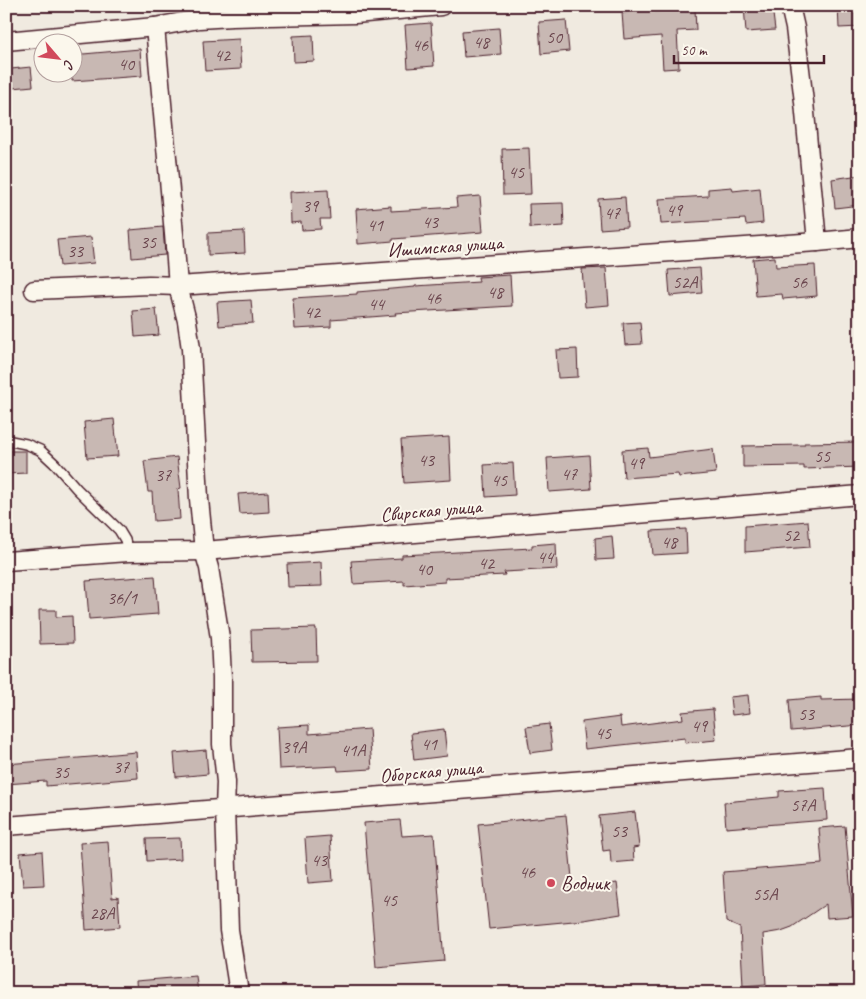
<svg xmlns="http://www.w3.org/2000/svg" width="866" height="999" font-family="Caveat,sans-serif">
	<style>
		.building { fill: #c8b8b3; stroke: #4a1f2b }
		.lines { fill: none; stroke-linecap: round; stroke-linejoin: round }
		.service-casing { stroke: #4a1f2b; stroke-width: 12 }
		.minor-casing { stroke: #4a1f2b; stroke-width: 21 }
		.service { stroke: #fbf7ec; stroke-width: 9 }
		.minor { stroke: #fbf7ec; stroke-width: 18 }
		.poi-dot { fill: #d1495b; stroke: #fbf7ec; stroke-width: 2 }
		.labels { text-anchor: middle; stroke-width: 4; stroke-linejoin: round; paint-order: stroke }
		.number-label { font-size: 18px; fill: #6a454d }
		.street-label { font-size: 20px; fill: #4a1f2b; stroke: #fbf7ec }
		.poi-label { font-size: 20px; fill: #4a1f2b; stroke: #fbf7ec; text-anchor: start }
	</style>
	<rect width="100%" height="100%" fill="#f0eae0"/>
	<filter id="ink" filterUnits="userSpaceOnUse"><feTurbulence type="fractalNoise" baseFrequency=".02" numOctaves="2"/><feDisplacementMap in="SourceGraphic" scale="10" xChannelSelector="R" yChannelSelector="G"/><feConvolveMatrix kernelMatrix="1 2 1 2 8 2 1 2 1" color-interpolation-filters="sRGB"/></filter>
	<g filter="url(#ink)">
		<g class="building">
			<path d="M 744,6 L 772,6 L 775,30 L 746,32 Z"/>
			<path d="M 838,6 L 860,6 L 860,27 L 839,28 Z"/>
			<path d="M 695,9 L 696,30 L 677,31 L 679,68 L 663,69 L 661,36 L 624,39 L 622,13 L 655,10 L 655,12 Z"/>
			<path d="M 566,20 L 569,51 L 541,54 L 539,22 Z"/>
			<path d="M 431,23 L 434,66 L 408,68 L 405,25 Z"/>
			<path d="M 499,28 L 501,54 L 464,57 L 462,31 Z"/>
			<path d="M 313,35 L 314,61 L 294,62 L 293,36 Z"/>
			<path d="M 239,39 L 241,69 L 205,71 L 203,41 Z"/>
			<path d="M 140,49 L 142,76 L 72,81 L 72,55 Z"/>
			<path d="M 31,67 L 33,86 L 13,88 L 11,69 Z"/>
			<path d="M 529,148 L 531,194 L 503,195 L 502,149 Z"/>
			<path d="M 860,175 L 860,205 L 835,208 L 832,179 Z"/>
			<path d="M 732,187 L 733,191 L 760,188 L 763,223 L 746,225 L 745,219 L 661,224 L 659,199 L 708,196 L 708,189 Z"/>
			<path d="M 328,190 L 330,219 L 320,219 L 321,229 L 302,230 L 301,222 L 291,223 L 290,192 Z"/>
			<path d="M 480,196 L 483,232 L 393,239 L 393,241 L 358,244 L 356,209 L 391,206 L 391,211 L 457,207 L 456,198 Z"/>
			<path d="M 625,197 L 627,227 L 600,229 L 598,199 Z"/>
			<path d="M 563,203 L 564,226 L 530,228 L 529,204 Z"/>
			<path d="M 163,227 L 165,255 L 132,258 L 130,230 Z"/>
			<path d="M 244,231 L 245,253 L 208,255 L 208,233 Z"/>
			<path d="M 91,237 L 94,263 L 60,266 L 57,240 Z"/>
			<path d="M 775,257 L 776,267 L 815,265 L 817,296 L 783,299 L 782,294 L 756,296 L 753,259 Z"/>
			<path d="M 606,268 L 609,305 L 585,307 L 582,269 Z"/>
			<path d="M 700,268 L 702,293 L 670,296 L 668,270 Z"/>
			<path d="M 510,275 L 512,306 L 395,313 L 396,315 L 331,320 L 331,327 L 295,329 L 293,298 L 357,294 L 357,292 L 415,287 L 415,286 L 479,282 L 478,277 Z"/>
			<path d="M 251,300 L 253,323 L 219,326 L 217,302 Z"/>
			<path d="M 156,309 L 159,335 L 135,337 L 133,311 Z"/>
			<path d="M 640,322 L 642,344 L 625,345 L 623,323 Z"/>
			<path d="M 577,349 L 578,377 L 558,378 L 556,350 Z"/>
			<path d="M 114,419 L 118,456 L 87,458 L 84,422 Z"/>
			<path d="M 449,437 L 451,480 L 404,483 L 401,440 Z"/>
			<path d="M 860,442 L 860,467 L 804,469 L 804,466 L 743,467 L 743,446 L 804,445 L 804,443 Z"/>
			<path d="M 648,448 L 649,457 L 713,449 L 716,473 L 679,477 L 678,474 L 624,478 L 622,450 Z"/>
			<path d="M 6,451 L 26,451 L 26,473 L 6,474 Z"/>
			<path d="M 589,455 L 591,489 L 549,492 L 547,458 Z"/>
			<path d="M 177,457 L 181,488 L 178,489 L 180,519 L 154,521 L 152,492 L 148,492 L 144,461 Z"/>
			<path d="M 513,463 L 515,495 L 486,497 L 484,465 Z"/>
			<path d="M 268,492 L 269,512 L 240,514 L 238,494 Z"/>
			<path d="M 808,521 L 810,547 L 745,552 L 745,526 Z"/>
			<path d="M 686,529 L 687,553 L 653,555 L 651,531 Z"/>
			<path d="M 612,536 L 614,559 L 596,560 L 595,538 Z"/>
			<path d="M 556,543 L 557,569 L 504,572 L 505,575 L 445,578 L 445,582 L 404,585 L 404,581 L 353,584 L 351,561 L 402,558 L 402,555 L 532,548 L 532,545 Z"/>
			<path d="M 321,562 L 322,586 L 288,587 L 287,564 Z"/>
			<path d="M 155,576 L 158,614 L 89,619 L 86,581 Z"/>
			<path d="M 39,610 L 56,610 L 56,617 L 72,616 L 73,643 L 40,644 Z"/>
			<path d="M 316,628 L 317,661 L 252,662 L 251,630 Z"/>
			<path d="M 748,695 L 750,713 L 732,715 L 730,697 Z"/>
			<path d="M 821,697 L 821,700 L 860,699 L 860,725 L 791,731 L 789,700 Z"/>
			<path d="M 713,709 L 716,740 L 685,743 L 685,738 L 585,749 L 582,722 L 620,717 L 621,727 L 683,719 L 682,712 Z"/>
			<path d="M 549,724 L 552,750 L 530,753 L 526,727 Z"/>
			<path d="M 309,725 L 309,734 L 369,729 L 372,769 L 338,771 L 337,766 L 279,769 L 277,727 Z"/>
			<path d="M 444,729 L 447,756 L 414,760 L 411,733 Z"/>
			<path d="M 206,750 L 208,774 L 176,777 L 174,753 Z"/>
			<path d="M 136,752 L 138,778 L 46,786 L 46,781 L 6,784 L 6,764 L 103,756 L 103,755 Z"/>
			<path d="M 825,788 L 827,820 L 726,828 L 724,802 L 779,797 L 779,791 Z"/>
			<path d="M 635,812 L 639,847 L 633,848 L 634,861 L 611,863 L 610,850 L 603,851 L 599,816 Z"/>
			<path d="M 566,815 L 573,889 L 617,883 L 621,914 L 584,920 L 489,929 L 478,824 Z"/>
			<path d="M 400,820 L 402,836 L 434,834 L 444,961 L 376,967 L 364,823 Z"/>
			<path d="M 845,826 L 853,916 L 827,918 L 826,904 L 792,927 L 781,931 L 763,934 L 766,984 L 743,986 L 740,928 L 726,922 L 723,872 L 822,864 L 819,828 Z"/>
			<path d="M 330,836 L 333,881 L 308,883 L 305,838 Z"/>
			<path d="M 180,838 L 181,859 L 147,861 L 146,839 Z"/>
			<path d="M 108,841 L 112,898 L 118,897 L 120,927 L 86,930 L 80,843 Z"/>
			<path d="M 42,851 L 44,885 L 23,886 L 20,853 Z"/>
			<path d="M 196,976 L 198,993 L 137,993 L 136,981 Z"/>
		</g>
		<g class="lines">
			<g class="service-casing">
				<path id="service" d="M 6,440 L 26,444 L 40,450 L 55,464 L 77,489 L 119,530 L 125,540 L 128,552"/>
			</g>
			<g class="minor-casing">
				<g id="minor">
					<path d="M 790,6 L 795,28 L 804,102 L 817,242"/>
					<path d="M 155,27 L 174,234 L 178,286 L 187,321 L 191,349 L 199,499 L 204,551 L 209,568 L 220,638 L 222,678 L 222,744 L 226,782 L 225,809 L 229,930 L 239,993"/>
					<path d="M 6,41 L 155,27 L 199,19 L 232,17 L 355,14 L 441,6"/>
					<path d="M 34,290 L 149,285 L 178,286 L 817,242 L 860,238"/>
					<path d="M 6,561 L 128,552 L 204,551 L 860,495"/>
					<path d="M 6,826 L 860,758"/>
				</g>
			</g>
			<use href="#service" class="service"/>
			<use href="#minor" class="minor"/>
		</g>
	</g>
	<circle class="poi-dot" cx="551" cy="883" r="5"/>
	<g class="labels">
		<g class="number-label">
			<text x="554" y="43">50</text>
			<text x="481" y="48">48</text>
			<text x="420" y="51">46</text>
			<text x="222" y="61">42</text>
			<text x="126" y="70">40</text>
			<text x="516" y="178">45</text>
			<text x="310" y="212">39</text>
			<text x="674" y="216">49</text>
			<text x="612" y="219">47</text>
			<text x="430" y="228">43</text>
			<text x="375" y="231">41</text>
			<text x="148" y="248">35</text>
			<text x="75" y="257">33</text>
			<text x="685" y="288">52А</text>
			<text x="799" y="288">56</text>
			<text x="495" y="298">48</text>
			<text x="433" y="304">46</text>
			<text x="376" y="310">44</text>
			<text x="312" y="318">42</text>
			<text x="822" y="462">55</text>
			<text x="426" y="466">43</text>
			<text x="636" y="469">49</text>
			<text x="569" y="480">47</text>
			<text x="163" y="481">37</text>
			<text x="499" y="486">45</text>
			<text x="791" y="541">52</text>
			<text x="669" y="548">48</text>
			<text x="545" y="563">44</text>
			<text x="486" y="569">42</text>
			<text x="424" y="575">40</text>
			<text x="122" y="604">36/1</text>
			<text x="806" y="720">53</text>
			<text x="699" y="732">49</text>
			<text x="603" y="739">45</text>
			<text x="429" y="750">41</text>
			<text x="294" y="753">39А</text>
			<text x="353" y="756">41А</text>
			<text x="121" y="773">37</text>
			<text x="61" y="778">35</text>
			<text x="803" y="811">57А</text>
			<text x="619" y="837">53</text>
			<text x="319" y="866">43</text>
			<text x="527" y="878">46</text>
			<text x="765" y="900">55А</text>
			<text x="389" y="906">45</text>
			<text x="102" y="919">28А</text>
		</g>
		<g class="street-label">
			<text transform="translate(445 246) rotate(-4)" y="7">Ишимская улица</text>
			<text transform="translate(431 510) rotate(-5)" y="7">Свирская улица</text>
			<text transform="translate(431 771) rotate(-5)" y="7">Оборская улица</text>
		</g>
		<g class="poi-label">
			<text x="561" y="890">Водник</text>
		</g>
	</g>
	<rect width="866" height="999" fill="none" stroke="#fbf7ec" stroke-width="25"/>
	<rect x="12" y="12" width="841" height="974" fill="none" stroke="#4a1f2b" stroke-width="2" filter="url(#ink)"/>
	<g transform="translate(58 58) rotate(118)"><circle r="24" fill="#fbf7ec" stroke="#b4a19f"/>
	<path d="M0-4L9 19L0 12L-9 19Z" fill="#d1495b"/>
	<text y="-8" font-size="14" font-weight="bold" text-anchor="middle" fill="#4a1f2b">С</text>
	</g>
	<path d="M674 55v8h150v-8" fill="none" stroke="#4a1f2b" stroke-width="2.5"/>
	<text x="681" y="55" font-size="15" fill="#4a1f2b" stroke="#fbf7ec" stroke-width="4" paint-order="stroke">50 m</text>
</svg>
